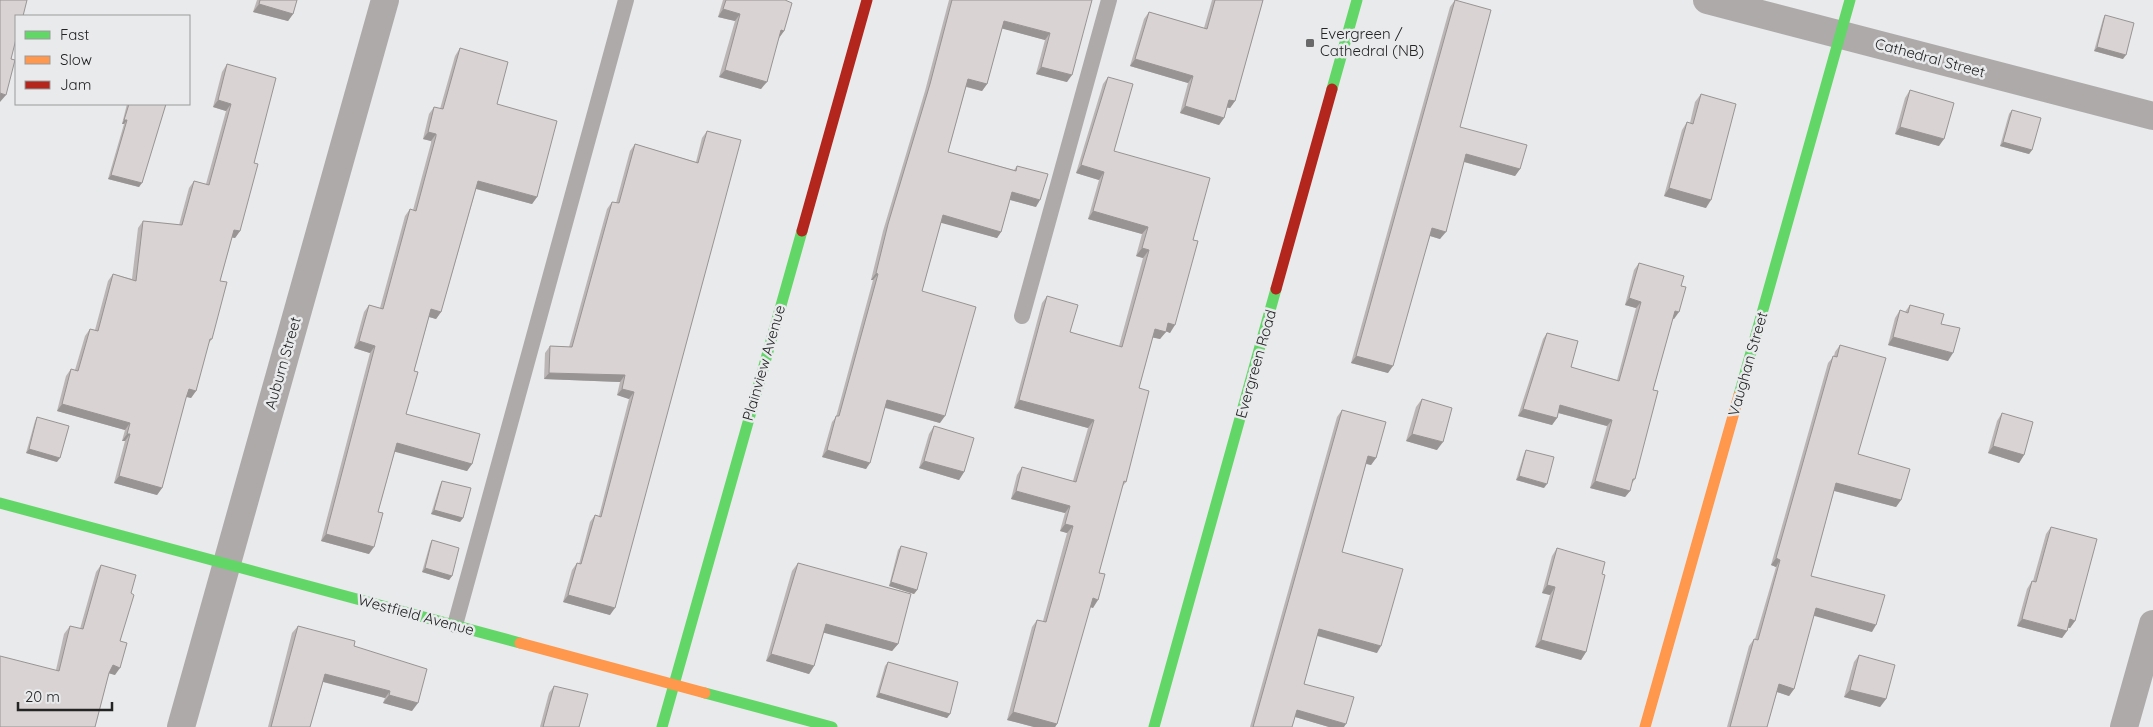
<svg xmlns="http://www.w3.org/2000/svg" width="2153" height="727" font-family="Quicksand,sans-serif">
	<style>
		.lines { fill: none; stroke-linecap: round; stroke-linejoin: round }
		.lane { stroke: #aeaaaa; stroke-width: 16 }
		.street { stroke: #aeaaaa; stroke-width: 28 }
		.fast { stroke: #63d668; stroke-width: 11 }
		.slow { stroke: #ff974d; stroke-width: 11 }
		.jam { stroke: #b3261e; stroke-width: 11 }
		.wall { fill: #bbb5b5 }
		.shaded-wall { fill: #999494 }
		.building { fill: #dad3d3; stroke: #999494 }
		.poi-dot { fill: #69696a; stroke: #e8eaec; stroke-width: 2 }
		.labels { text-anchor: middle; stroke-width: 5; stroke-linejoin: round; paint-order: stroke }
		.poi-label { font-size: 15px; fill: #242425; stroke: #e8eaec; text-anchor: start }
		.street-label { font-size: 15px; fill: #242425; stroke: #e8eaec }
	</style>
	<rect width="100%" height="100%" fill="#e9eaeb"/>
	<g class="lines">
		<g class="lane">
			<path d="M 1022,316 L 1109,0"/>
			<path d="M 455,625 L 626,0"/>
		</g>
		<g class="street">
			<path d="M 1707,0 L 2153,116"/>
			<path d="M 181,727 L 385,0"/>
			<path d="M 2124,727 L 2153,624"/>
		</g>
		<g class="fast">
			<path d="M 1332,89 L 1357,0"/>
			<path d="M 1739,395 L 1850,0"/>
			<path d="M 0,503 L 520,643"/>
			<path d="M 705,693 L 832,727"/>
			<path d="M 662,727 L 802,231"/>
			<path d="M 1154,727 L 1276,289"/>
		</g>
		<g class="slow">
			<path d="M 520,643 L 705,693"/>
			<path d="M 1645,727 L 1739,395"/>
		</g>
		<g class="jam">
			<path d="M 802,231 L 867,0"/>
			<path d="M 1276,289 L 1332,89"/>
		</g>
	</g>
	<g class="wall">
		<path d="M 257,0 L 297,0 L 293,14 L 288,21 L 253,12 Z"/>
		<path d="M 723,0 L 785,0 L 784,31 L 779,38 L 761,89 L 719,77 L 735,21 L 718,17 Z"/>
		<path d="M 949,0 L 1092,0 L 1067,82 L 1036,74 L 1045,40 L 1002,28 L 987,84 L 982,91 L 966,87 L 948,152 L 1014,170 L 1017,166 L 1036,207 L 1010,200 L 1001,232 L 997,238 L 941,222 L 922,291 L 940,423 L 885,408 L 866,469 L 822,457 L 832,422 L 836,417 L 873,280 L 871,280 L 883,231 L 925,91 Z"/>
		<path d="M 1212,0 L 1263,0 L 1235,101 L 1230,108 L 1227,107 L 1224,118 L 1219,125 L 1180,113 L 1188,83 L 1130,66 L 1144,19 L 1149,12 L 1204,28 Z"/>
		<path d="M 1455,0 L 1460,127 L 1520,169 L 1515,176 L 1464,162 L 1440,239 L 1430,236 L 1388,373 L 1351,363 L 1450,7 Z"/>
		<path d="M 2105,15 L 2123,59 L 2094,51 L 2103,19 Z"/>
		<path d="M 460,48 L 497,104 L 537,197 L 532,204 L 476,189 L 441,312 L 436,319 L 429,317 L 414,371 L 406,414 L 472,464 L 467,471 L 395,451 L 378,512 L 369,554 L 321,541 L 370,353 L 354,348 L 364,312 L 369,305 L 380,308 L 405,216 L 410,209 L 413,210 L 431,143 L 431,141 L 423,139 L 429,114 L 434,107 L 440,109 L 455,56 Z"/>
		<path d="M 227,64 L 254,163 L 240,231 L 235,238 L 232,237 L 220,281 L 212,339 L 208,344 L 196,391 L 191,398 L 186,397 L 162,488 L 157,495 L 114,483 L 125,441 L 122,441 L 125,430 L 57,411 L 66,376 L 71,369 L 75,370 L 85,336 L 90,329 L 95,330 L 108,281 L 113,274 L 132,279 L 138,228 L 143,221 L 179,225 L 189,188 L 194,181 L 206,184 L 226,111 L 213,107 L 222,72 Z"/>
		<path d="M 1108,77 L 1114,151 L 1193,240 L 1170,333 L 1166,331 L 1160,339 L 1153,337 L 1139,388 L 1126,482 L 1122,487 L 1099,573 L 1093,608 L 1090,607 L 1057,724 L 1055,727 L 1034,727 L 1007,720 L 1032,627 L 1037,620 L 1043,621 L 1067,533 L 1060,531 L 1065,513 L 1011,499 L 1017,475 L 1022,467 L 1073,481 L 1088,428 L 1014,408 L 1042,303 L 1047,296 L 1070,332 L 1119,346 L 1143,258 L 1136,256 L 1142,234 L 1088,219 L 1099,180 L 1076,173 L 1103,84 Z"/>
		<path d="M 1910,90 L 1939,146 L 1895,134 L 1905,98 Z"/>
		<path d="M 1701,94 L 1706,208 L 1664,196 L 1682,130 L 1687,122 L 1690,123 L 1695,102 Z"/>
		<path d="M 127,104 L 166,104 L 139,187 L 108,179 L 124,124 L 122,124 Z"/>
		<path d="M 2012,110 L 2032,150 L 2029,154 L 2000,146 L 2009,114 Z"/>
		<path d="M 707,131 L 610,615 L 563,602 L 572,570 L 577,563 L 579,564 L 590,522 L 595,515 L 599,516 L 629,399 L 617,395 L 620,382 L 544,379 L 545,353 L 550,346 L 569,347 L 607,209 L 612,202 L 616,203 L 630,151 L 635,144 L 696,162 L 702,138 Z"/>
		<path d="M 1639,263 L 1681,286 L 1674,319 L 1673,318 L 1653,390 L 1635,479 L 1631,485 L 1630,491 L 1625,497 L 1590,488 L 1607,426 L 1558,413 L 1557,418 L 1552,425 L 1518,416 L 1543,339 L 1547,333 L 1571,367 L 1617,380 L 1636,308 L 1625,305 L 1634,270 Z"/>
		<path d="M 1910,305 L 1941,324 L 1948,361 L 1888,345 L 1895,318 L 1900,310 L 1905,312 Z"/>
		<path d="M 1840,345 L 1858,454 L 1901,500 L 1896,507 L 1834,491 L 1811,576 L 1872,632 L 1814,615 L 1794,689 L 1789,696 L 1777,692 L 1767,727 L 1727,727 L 1749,646 L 1754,639 L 1755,639 L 1776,567 L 1771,565 L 1828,363 L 1834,356 L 1835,352 Z"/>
		<path d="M 1422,399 L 1437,450 L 1406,441 L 1416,407 Z"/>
		<path d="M 1342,410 L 1376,458 L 1371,465 L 1366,464 L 1342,552 L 1377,653 L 1317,636 L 1304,684 L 1344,727 L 1329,727 L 1295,717 L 1292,727 L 1250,727 L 1337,417 Z"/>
		<path d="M 2002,413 L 2024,455 L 2019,463 L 1988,453 L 1997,421 Z"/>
		<path d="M 37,417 L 57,462 L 26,453 L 35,421 Z"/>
		<path d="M 934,426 L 964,472 L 959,480 L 919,468 L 929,434 Z"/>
		<path d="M 1526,450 L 1544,488 L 1516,480 L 1524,454 Z"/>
		<path d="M 442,481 L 463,518 L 460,522 L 431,514 L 440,485 Z"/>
		<path d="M 2051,527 L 2075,621 L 2070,628 L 2068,628 L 2067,631 L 2062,638 L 2017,626 L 2027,589 L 2032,581 L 2033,581 L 2046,534 Z"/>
		<path d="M 432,540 L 452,576 L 449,580 L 422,572 L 430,544 Z"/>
		<path d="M 901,546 L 917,590 L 914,594 L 889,586 L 898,550 Z"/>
		<path d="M 1557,548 L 1602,574 L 1586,652 L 1581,660 L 1535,647 L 1550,595 L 1542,593 L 1552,556 Z"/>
		<path d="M 798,563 L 898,644 L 892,651 L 824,632 L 814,666 L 809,674 L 766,661 L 792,571 Z"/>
		<path d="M 101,565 L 131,593 L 120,641 L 115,675 L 109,673 L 95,727 L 56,670 L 64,634 L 70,626 L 80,629 L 96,572 Z"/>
		<path d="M 298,626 L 354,646 L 412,711 L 383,703 L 385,698 L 323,682 L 310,727 L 268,727 L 292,633 Z"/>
		<path d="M 1859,655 L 1886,699 L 1880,707 L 1844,697 L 1854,662 Z"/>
		<path d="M 888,662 L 950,714 L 947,718 L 876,697 L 885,666 Z"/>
		<path d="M 554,686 L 579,727 L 540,727 L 549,693 Z"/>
	</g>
	<g class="shaded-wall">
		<path d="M 259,4 L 293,14 L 288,21 L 253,12 Z"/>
		<path d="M 723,9 L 740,14 L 735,21 L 718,17 Z"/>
		<path d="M 1004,21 L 1050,33 L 1045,40 L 1000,28 Z"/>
		<path d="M 781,30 L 784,31 L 779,38 L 776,37 Z"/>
		<path d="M 2097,47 L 2126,55 L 2123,59 L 2094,51 Z"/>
		<path d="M 1135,59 L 1193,76 L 1188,83 L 1130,66 Z"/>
		<path d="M 1041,67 L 1072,75 L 1067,82 L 1036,74 Z"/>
		<path d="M 725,70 L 767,82 L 761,89 L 719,77 Z"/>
		<path d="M 968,79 L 987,84 L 982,91 L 964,86 Z"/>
		<path d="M 0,93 L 6,95 L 0,102 Z"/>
		<path d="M 218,100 L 231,104 L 226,111 L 213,107 Z"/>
		<path d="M 1229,100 L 1235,101 L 1230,108 L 1224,107 Z"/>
		<path d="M 1185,106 L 1224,118 L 1219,125 L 1180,113 Z"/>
		<path d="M 124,120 L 127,120 L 124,124 L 122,124 Z"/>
		<path d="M 1900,127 L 1944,139 L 1939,146 L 1895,134 Z"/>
		<path d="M 428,132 L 436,134 L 431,141 L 423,139 Z"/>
		<path d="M 2003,142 L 2032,150 L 2029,154 L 2000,146 Z"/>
		<path d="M 1466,154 L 1520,169 L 1515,176 L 1461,161 Z"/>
		<path d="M 1081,165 L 1104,172 L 1099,180 L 1076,173 Z"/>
		<path d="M 111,175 L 142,183 L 139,187 L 108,179 Z"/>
		<path d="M 478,181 L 537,197 L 532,204 L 473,188 Z"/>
		<path d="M 1669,188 L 1711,200 L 1706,208 L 1664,196 Z"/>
		<path d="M 1012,192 L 1040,200 L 1036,207 L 1007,199 Z"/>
		<path d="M 1093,211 L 1148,227 L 1142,234 L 1088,219 Z"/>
		<path d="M 943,215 L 1001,232 L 997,238 L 938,222 Z"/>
		<path d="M 1432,228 L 1446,232 L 1440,239 L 1427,235 Z"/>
		<path d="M 234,230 L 240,231 L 235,238 L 229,237 Z"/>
		<path d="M 1142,248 L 1149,250 L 1143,258 L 1136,256 Z"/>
		<path d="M 876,273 L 878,274 L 873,280 L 871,280 Z"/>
		<path d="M 1629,298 L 1641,302 L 1636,308 L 1625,305 Z"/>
		<path d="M 431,309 L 441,312 L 436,319 L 426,316 Z"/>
		<path d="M 1675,311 L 1679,312 L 1674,319 L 1671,318 Z"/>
		<path d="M 1168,323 L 1175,325 L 1170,333 L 1163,330 Z"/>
		<path d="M 1155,329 L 1166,332 L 1160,339 L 1150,337 Z"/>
		<path d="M 1893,337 L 1953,353 L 1948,361 L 1888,345 Z"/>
		<path d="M 359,341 L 375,346 L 370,353 L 354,348 Z"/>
		<path d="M 1356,356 L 1393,366 L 1388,373 L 1351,363 Z"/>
		<path d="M 549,373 L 625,375 L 620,382 L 544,379 Z"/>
		<path d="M 189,389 L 196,391 L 191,398 L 184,396 Z"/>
		<path d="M 622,389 L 634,392 L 629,399 L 617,395 Z"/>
		<path d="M 887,400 L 945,416 L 940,423 L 883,407 Z"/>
		<path d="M 1019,400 L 1094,420 L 1088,428 L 1014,408 Z"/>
		<path d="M 62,404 L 130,423 L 125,430 L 57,411 Z"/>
		<path d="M 1560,405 L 1612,420 L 1607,426 L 1555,412 Z"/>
		<path d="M 1523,409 L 1557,418 L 1552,425 L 1518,416 Z"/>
		<path d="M 127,434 L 130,434 L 125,441 L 122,441 Z"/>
		<path d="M 1412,434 L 1443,442 L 1437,450 L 1406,441 Z"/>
		<path d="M 397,443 L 472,464 L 467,471 L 392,451 Z"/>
		<path d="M 1993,446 L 2024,455 L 2019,463 L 1988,453 Z"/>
		<path d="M 29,449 L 60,458 L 57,462 L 26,453 Z"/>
		<path d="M 827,450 L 870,463 L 866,469 L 822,457 Z"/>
		<path d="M 1368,456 L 1376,458 L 1371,465 L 1364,463 Z"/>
		<path d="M 924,461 L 964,472 L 959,480 L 919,468 Z"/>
		<path d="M 119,476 L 162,488 L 157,495 L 114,483 Z"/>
		<path d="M 1519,476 L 1547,484 L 1544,488 L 1516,480 Z"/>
		<path d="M 1595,481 L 1630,491 L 1625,497 L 1590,488 Z"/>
		<path d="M 1836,483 L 1901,500 L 1896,507 L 1831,490 Z"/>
		<path d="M 1016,491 L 1070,506 L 1065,513 L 1011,499 Z"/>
		<path d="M 434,510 L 463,518 L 460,522 L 431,514 Z"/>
		<path d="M 1065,524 L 1073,526 L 1067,533 L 1060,531 Z"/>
		<path d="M 326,534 L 374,547 L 369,554 L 321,541 Z"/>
		<path d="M 1776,558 L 1780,560 L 1776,567 L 1771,565 Z"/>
		<path d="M 425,568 L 452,576 L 449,580 L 422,572 Z"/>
		<path d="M 891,582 L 917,590 L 914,594 L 889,586 Z"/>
		<path d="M 1547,585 L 1555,587 L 1550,595 L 1542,593 Z"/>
		<path d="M 568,595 L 615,608 L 610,615 L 563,602 Z"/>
		<path d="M 1093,598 L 1098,600 L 1093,608 L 1088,606 Z"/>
		<path d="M 1816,608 L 1876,625 L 1872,632 L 1811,615 Z"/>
		<path d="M 2022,619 L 2067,631 L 2062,638 L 2017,626 Z"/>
		<path d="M 2070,619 L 2075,621 L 2070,628 L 2065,627 Z"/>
		<path d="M 826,624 L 898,644 L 892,651 L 821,632 Z"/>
		<path d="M 1319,629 L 1381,646 L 1377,653 L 1315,635 Z"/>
		<path d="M 1541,640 L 1586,652 L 1581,660 L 1535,647 Z"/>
		<path d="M 771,654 L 814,666 L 809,674 L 766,661 Z"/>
		<path d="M 113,665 L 120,668 L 115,675 L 108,673 Z"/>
		<path d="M 325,674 L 390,691 L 385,698 L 320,681 Z"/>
		<path d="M 1779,684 L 1794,689 L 1789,696 L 1774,691 Z"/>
		<path d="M 1850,690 L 1886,699 L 1880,707 L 1844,697 Z"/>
		<path d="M 879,693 L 950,714 L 947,718 L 876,697 Z"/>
		<path d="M 389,695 L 418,703 L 412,711 L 383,703 Z"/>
		<path d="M 1297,710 L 1346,724 L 1344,727 L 1329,727 L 1292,716 Z"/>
		<path d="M 1013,712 L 1057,724 L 1055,727 L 1034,727 L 1007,720 Z"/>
	</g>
	<g class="building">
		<path d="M 0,0 L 27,0 L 23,16 L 16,16 L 16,39 L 11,59 L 15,60 L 6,95 L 0,93 Z"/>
		<path d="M 260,0 L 297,0 L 293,14 L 259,4 Z"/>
		<path d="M 726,0 L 785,0 L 792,3 L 784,31 L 781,30 L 767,82 L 725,70 L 740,14 L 723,9 Z"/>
		<path d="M 952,0 L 1092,0 L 1072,75 L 1041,67 L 1050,33 L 1004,21 L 987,84 L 968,79 L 948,152 L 1016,171 L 1017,166 L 1048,174 L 1040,200 L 1012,192 L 1001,232 L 943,215 L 922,291 L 976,307 L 945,416 L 887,400 L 870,463 L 827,450 L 836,416 L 839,416 L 878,274 L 876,273 L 888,224 L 930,84 Z"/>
		<path d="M 1215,0 L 1263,0 L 1235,101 L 1229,100 L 1224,118 L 1185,106 L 1193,76 L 1135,59 L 1149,12 L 1207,29 Z"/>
		<path d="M 1455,0 L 1491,10 L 1460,127 L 1527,145 L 1520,169 L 1466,154 L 1446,232 L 1432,228 L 1393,366 L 1356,356 Z"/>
		<path d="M 2105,15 L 2134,23 L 2126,55 L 2097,47 Z"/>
		<path d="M 460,48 L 508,62 L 497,104 L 557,121 L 537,197 L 478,181 L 441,312 L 431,309 L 414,371 L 418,372 L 406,414 L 480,434 L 472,464 L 397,443 L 378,512 L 383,513 L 374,547 L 326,534 L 375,346 L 359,341 L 369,305 L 383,309 L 410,209 L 416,211 L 436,136 L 436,134 L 428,132 L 434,107 L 443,109 Z"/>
		<path d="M 227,64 L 276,78 L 254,163 L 258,164 L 240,231 L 234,230 L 220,281 L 227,282 L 212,339 L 210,339 L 196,391 L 189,389 L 186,398 L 162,488 L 119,476 L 130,434 L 127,434 L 130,423 L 62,404 L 71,369 L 78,371 L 90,329 L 98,331 L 113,274 L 136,281 L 143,221 L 182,225 L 194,181 L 209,185 L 231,104 L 218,100 Z"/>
		<path d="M 1108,77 L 1133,84 L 1114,151 L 1210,178 L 1193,240 L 1198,241 L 1175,325 L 1168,323 L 1166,332 L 1155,329 L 1139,388 L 1149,391 L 1126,482 L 1124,481 L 1099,573 L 1105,574 L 1098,600 L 1093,598 L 1057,724 L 1013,712 L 1037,620 L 1046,622 L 1073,526 L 1065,524 L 1070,506 L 1016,491 L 1022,467 L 1076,482 L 1094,420 L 1019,400 L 1047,296 L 1078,305 L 1070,332 L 1122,347 L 1149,250 L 1142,248 L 1148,227 L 1093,211 L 1104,172 L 1081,165 Z"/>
		<path d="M 1910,90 L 1954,103 L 1944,139 L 1900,127 Z"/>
		<path d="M 1701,94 L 1736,104 L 1711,200 L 1669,188 L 1687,122 L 1693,124 Z"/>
		<path d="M 129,104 L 166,104 L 142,183 L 111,175 L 127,120 L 124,120 Z"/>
		<path d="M 2012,110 L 2041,118 L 2032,150 L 2003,142 Z"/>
		<path d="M 707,131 L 741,140 L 615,608 L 568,595 L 577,563 L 581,564 L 595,515 L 601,517 L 634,392 L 622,389 L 625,375 L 549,373 L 550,346 L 572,347 L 612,202 L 619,203 L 635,144 L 698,163 Z"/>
		<path d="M 1639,263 L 1684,276 L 1681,286 L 1686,287 L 1679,312 L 1675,311 L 1653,390 L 1658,391 L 1635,479 L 1633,479 L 1630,491 L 1595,481 L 1612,420 L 1560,405 L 1557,418 L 1523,409 L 1547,333 L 1578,341 L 1571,367 L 1619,381 L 1641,302 L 1629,298 Z"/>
		<path d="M 1910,305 L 1944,314 L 1941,324 L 1960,328 L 1953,353 L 1893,337 L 1900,310 L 1908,313 Z"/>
		<path d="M 1840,345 L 1886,358 L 1858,454 L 1910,469 L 1901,500 L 1836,483 L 1811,576 L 1885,595 L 1876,625 L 1816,608 L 1794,689 L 1779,684 L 1767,727 L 1730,727 L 1754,639 L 1758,640 L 1780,560 L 1776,558 L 1833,356 L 1837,357 Z"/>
		<path d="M 1422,399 L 1452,408 L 1443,442 L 1412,434 Z"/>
		<path d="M 1342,410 L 1386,422 L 1376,458 L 1368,456 L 1342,552 L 1403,569 L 1381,646 L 1319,629 L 1304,684 L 1354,697 L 1346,724 L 1297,710 L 1292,727 L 1253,727 Z"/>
		<path d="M 2002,413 L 2033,422 L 2024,455 L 1993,446 Z"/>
		<path d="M 37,417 L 69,426 L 60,458 L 29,449 Z"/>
		<path d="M 934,426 L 974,438 L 964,472 L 924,461 Z"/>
		<path d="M 1526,450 L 1554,457 L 1547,484 L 1519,476 Z"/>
		<path d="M 442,481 L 471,488 L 463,518 L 434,510 Z"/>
		<path d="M 2051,527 L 2097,539 L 2075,621 L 2070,619 L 2067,631 L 2022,619 L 2032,581 L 2036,582 Z"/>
		<path d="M 432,540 L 459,548 L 452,576 L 425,568 Z"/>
		<path d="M 901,546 L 927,553 L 917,590 L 891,582 Z"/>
		<path d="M 1557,548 L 1605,562 L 1602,574 L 1605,575 L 1586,652 L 1541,640 L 1555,587 L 1547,585 Z"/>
		<path d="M 798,563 L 911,594 L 898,644 L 826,624 L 814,666 L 771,654 Z"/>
		<path d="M 101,565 L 136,575 L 131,593 L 134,595 L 120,641 L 127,643 L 120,668 L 113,665 L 109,673 L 95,727 L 0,727 L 0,656 L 59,671 L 70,626 L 83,629 Z"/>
		<path d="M 298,626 L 355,641 L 354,646 L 427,669 L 418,703 L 389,695 L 390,691 L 325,674 L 310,727 L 271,727 Z"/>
		<path d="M 1859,655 L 1895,665 L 1886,699 L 1850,690 Z"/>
		<path d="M 888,662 L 958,682 L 950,714 L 879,693 Z"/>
		<path d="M 554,686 L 588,694 L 579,727 L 543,727 Z"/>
	</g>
	<rect class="poi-dot" x="1305" y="38" width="10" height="10" rx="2.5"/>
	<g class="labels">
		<g class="poi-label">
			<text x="1320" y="39">Evergreen /<tspan x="1320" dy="17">Cathedral (NB)</tspan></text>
		</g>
		<g class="street-label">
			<text transform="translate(1930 58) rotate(15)" y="5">Cathedral Street</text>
			<text transform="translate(283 363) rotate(-74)" y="5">Auburn Street</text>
			<text transform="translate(764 363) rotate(-74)" y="5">Plainview Avenue</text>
			<text transform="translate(1256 364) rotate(-74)" y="5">Evergreen Road</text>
			<text transform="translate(1748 364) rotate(-74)" y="5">Vaughan Street</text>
			<text transform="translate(416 615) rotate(15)" y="5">Westfield Avenue</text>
		</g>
	</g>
	<rect x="15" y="15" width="175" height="90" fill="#e8eaec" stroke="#9a9b9c"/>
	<rect x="25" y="31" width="25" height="8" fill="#63d668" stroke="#9a9b9c"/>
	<text x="60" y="40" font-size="15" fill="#242425">Fast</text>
	<rect x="25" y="56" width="25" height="8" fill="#ff974d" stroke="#9a9b9c"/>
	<text x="60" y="65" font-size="15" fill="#242425">Slow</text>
	<rect x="25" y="81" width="25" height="8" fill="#b3261e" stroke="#9a9b9c"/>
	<text x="60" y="90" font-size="15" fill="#242425">Jam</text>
	<path d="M18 702v8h94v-8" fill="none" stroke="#242425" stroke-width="2.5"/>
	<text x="25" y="702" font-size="15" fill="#242425" stroke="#e8eaec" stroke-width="4" paint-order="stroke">20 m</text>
</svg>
